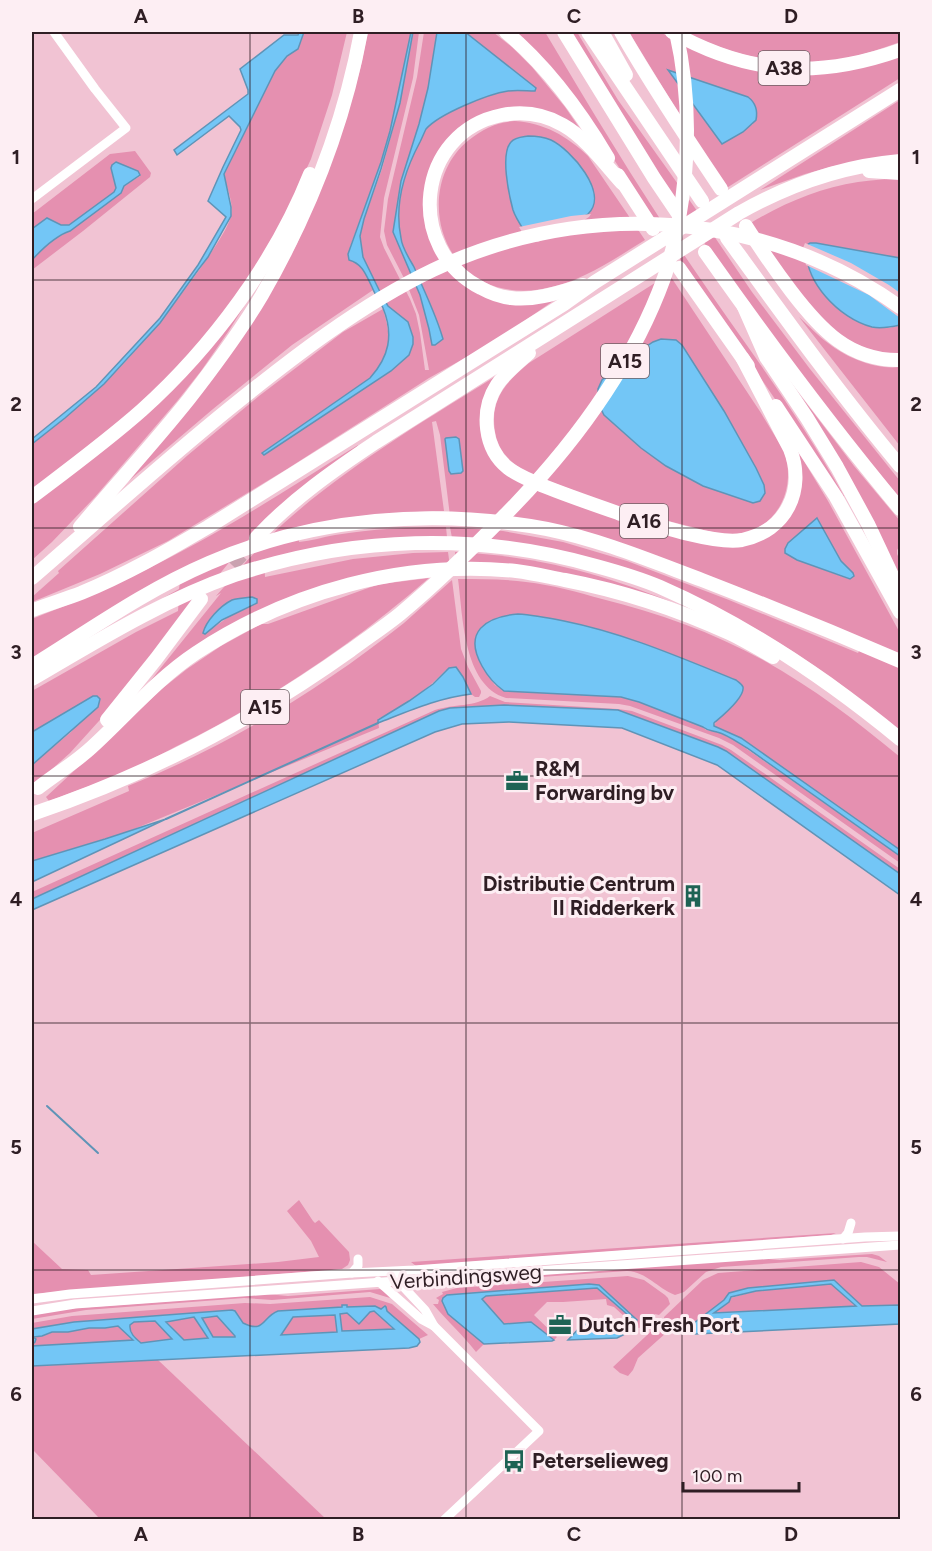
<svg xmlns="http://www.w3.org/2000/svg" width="932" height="1551" font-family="Figtree,sans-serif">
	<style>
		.green { fill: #e590b0; fill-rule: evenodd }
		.water { fill: #73c6f6; stroke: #5f94b7; stroke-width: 1.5; fill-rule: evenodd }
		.pier { fill: #f1c3d3 }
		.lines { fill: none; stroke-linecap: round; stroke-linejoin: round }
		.stream { stroke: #5f94b7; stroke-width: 2 }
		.highway-tunnel { stroke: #caa2b0; stroke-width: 14; stroke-dasharray: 14 7; stroke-linecap: butt }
		.minor { stroke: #fff; stroke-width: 9 }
		.highway { stroke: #fff; stroke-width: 14 }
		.grid { fill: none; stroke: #2f1e24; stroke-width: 1.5; stroke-opacity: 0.55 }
		.labels { text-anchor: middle; stroke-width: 6; stroke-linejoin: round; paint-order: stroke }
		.shield { fill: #fdeef3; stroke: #6d5c62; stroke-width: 1.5 }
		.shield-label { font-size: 20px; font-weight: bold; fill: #2f1e24 }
		.poi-label { font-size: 21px; font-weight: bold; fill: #2f1e24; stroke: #fdeef3; text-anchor: start }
		.street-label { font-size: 21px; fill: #2f1e24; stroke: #fdeef3 }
		.neatline { fill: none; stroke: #2f1e24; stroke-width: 2 }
		.grid-label { font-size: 20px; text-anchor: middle; font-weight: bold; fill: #2f1e24 }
	</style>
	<rect width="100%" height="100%" fill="#f1c3d3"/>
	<g class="green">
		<path d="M 304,32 L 347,32 L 332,95 L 311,159 L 275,237 L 246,286 L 183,364 L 128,416 L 32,490 L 32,444 C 52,428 73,412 92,395 C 134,357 169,312 202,266 C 209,256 230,226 231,215 C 234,203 226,186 224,175 L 275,71 L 282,61 L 301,42 Z"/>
		<path d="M 368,32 L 411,32 L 390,131 L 381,162 L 350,247 L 354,261 C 365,268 368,280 373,290 L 292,345 L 213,409 L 118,490 L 250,325 L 297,244 L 345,123 L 360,70 Z"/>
		<path d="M 413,32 L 419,32 L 413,78 L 384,198 L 380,237 L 384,248 L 410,299 L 416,314 L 420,333 L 425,370 L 429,370 L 419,315 L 406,282 L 387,245 L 384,231 L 388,199 L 417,77 L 424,32 L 493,32 L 512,47 L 532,67 L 565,107 L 585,136 L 571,125 L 495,112 L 437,162 L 432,238 L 485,294 L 559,297 L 497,340 L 429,378 L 287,469 L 168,541 L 100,574 L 32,602 L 32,597 L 59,573 L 58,571 L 188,455 L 259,396 L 343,332 L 383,309 C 392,338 391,355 370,378 L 263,453 L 391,371 L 409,355 L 413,344 L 413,336 L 408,322 L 388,306 L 382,296 L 363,257 L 360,236 L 364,219 L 382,169 L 400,103 Z"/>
		<path d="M 513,32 L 545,32 C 592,111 640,191 693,268 C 744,343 800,416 844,496 L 842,497 L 701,291 L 605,146 Z"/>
		<path d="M 571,32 L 577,32 L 618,100 L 695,208 L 752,292 L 810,369 L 900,481 L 900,498 C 777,353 666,197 571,32 Z"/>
		<path d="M 629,32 L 660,32 L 671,38 L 754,68 L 900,53 L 900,78 L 725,189 ZM 668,70 L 742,95 L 753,124 L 722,144 Z"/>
		<path d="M 682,32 L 900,32 L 900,42 C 883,48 866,54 848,58 C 812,65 773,63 738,53 C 719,48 701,39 682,32 Z"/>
		<path d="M 900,100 L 900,158 L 834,166 L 805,174 L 760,190 Z"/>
		<path d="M 515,121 C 544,123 567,136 588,156 L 645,240 C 611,261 582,282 542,289 C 515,294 482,288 462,266 C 429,230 431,170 469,140 C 483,129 497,122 515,121 Z"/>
		<path d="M 135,151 L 151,173 L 150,177 L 83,231 L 32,270 C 32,266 30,263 32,260 C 35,251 61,234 70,231 L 120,193 L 124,186 L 140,176 L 111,168 L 116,188 L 114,192 L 69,225 L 61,225 L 47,218 L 32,229 L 32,214 L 110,154 Z"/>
		<path d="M 900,178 L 900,258 L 816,243 L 806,254 L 810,273 L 820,289 L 889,328 L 900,325 L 900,354 L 887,354 L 872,351 L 845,339 L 818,317 L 749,224 C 782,204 819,188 858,182 C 872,180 886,179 900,178 Z"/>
		<path d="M 268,268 L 228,332 L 201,371 L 178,400 L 95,497 L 52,542 L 32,560 L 32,501 L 100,450 Z"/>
		<path d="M 669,274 L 761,413 L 784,451 C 797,487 778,529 738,534 C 719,536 698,528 680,524 C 661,519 641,514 623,508 C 604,502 585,495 567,488 C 546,480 522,474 507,457 C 497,446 494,433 494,419 C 494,394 511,378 529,363 ZM 724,411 L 756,468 L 764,485 L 703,486 L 666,466 L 641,448 L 604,415 Z"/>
		<path d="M 799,317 C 809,326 818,336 828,343 C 847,358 876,370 900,367 L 900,446 Z"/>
		<path d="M 501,373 L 488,392 L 499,465 L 644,526 L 763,538 C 774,522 801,490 802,472 C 802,464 799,456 796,448 L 828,501 L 900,633 L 900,733 L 880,715 L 831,677 L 794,652 L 756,629 L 663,582 L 452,538 L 450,527 L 503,531 L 563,542 L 627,561 L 729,600 L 858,653 L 865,640 L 647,556 L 450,516 L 440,435 L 436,421 L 432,422 L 444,511 C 393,512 347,516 298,527 L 299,542 C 311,541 323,537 335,535 C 372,529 409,527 446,527 L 447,537 L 387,539 L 349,542 L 325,546 L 264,560 L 265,577 L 353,559 L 413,553 L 448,552 L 450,567 L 291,599 L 143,690 L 221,593 L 216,596 C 238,571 259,546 284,523 C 349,465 427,419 501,373 ZM 817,518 L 841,561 L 853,573 L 849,579 L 797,560 L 785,553 L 788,543 ZM 236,599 L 257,603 L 230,616 L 204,634 L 225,605 Z"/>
		<path d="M 794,387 L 854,466 L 900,521 L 900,545 L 897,550 L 897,554 L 900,560 L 900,579 Z"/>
		<path d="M 358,445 L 357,447 L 261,526 L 240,549 L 108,711 L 70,753 L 32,787 L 32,765 L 71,732 L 99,697 L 93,696 L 32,732 L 32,691 L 136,632 L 178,611 L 179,597 L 129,617 L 179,589 L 181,574 L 32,661 L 32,619 C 70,604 108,589 145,570 C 219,534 288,489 358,445 Z"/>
		<path d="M 455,552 C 542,556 611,576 691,610 L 456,565 Z"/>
		<path d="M 429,578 C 352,645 267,702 175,747 C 158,756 140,766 122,774 C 98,783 73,792 49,801 L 46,797 L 163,688 L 187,669 L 221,646 L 261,624 L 268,624 L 371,587 L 381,584 Z"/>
		<path d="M 458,579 C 481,579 504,579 526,582 C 552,585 577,592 602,599 C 658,613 712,632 763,660 C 812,687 858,722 900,757 L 900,850 L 741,738 L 714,726 L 736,680 C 679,657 624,633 565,622 C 539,616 523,612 496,618 L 484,669 L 495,685 L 504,691 L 621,697 L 639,702 L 703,727 L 706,730 L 716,731 L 734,740 L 900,856 L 900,863 L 733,745 L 719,738 L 630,706 L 619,704 L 506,698 C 463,685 463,616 458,579 Z"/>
		<path d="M 452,580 L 461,649 L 468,667 L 481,691 L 481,693 L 479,697 L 475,697 L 471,694 L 463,677 L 446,670 C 427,690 403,707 378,719 L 379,728 L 127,832 L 32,861 L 32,833 L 129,791 L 128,786 C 226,747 321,689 404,623 C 420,609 436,594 452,580 Z"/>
		<path d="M 490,696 L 505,702 L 618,709 L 632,711 L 722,745 L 731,750 L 900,869 L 900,874 L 726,751 L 718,747 L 618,710 L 504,705 L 450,708 L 439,711 L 32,899 L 32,892 L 435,710 C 453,704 476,707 490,696 Z"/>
		<path d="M 299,1200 L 313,1221 L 315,1223 L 319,1220 L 349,1252 L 350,1260 L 348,1265 L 342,1269 L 32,1294 L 32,1241 L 62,1269 L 88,1270 L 91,1275 L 278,1262 L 319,1257 L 311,1241 L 287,1211 Z"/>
		<path d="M 836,1233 L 831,1235 L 416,1266 L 411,1262 Z"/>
		<path d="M 872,1254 L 879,1256 L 887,1262 L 867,1257 L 859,1257 L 721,1267 L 706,1272 L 684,1292 L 675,1295 C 657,1288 647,1272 627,1271 L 453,1283 L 438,1288 L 432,1282 L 754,1258 L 780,1260 Z"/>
		<path d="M 861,1262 L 879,1267 L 900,1284 L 900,1305 L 862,1306 L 834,1280 L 730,1293 L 724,1300 L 690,1326 L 687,1326 L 681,1321 L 678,1323 L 680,1326 L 675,1331 L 664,1320 L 664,1317 L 703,1280 L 718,1273 Z"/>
		<path d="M 628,1276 L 644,1280 L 665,1295 L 668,1298 L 670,1304 L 659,1315 L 655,1314 C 651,1321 646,1328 637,1328 L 614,1307 L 607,1305 L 606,1299 L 563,1302 L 547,1302 L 534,1315 L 557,1337 L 554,1340 L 531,1322 L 504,1324 L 482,1299 L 486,1296 L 597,1288 L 636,1322 L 637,1320 L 598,1284 L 447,1295 L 448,1314 L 484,1344 L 476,1352 C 463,1335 447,1321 433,1304 L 438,1304 L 439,1300 L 436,1298 L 443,1294 L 442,1292 L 457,1288 Z"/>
		<path d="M 831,1284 L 856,1307 L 713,1313 L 729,1302 L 731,1298 L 756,1291 Z"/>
		<path d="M 380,1289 L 384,1291 L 390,1298 L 370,1292 L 272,1300 L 244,1298 L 86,1310 L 32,1319 L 32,1315 L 65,1309 L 266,1294 L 288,1296 Z"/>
		<path d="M 370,1297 L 392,1304 L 428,1335 L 419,1339 L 417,1338 L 386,1311 L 386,1307 L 381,1309 L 360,1306 L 272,1314 C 263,1325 257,1330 243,1323 L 235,1311 L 232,1310 L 74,1322 L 32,1329 L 32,1323 L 72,1316 L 245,1303 L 270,1304 Z"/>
		<path d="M 374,1311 L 394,1330 L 342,1332 L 340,1314 L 347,1313 L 359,1324 L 370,1312 Z"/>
		<path d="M 335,1315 L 337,1332 L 280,1335 L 293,1317 Z"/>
		<path d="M 217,1316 L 236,1337 L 213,1338 L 201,1317 Z"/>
		<path d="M 194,1317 L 209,1338 L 184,1340 L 166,1321 Z"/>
		<path d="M 155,1321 L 173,1339 L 141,1343 C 135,1337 130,1333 130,1325 L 134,1322 Z"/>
		<path d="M 661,1322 L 667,1329 L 667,1332 L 638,1358 L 633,1370 L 628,1376 L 620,1373 L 613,1367 Z"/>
		<path d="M 119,1326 L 132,1338 L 132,1341 L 32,1346 L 35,1343 L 36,1339 L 32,1337 L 42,1336 L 52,1332 L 68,1332 L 89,1328 L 105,1328 Z"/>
		<path d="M 158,1360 L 326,1519 L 100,1519 L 32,1449 L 32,1366 Z"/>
	</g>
	<g class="water">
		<path d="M 299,32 L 304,32 L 298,49 L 287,56 L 275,71 L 224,174 L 231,207 L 231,216 L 208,257 L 198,270 L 160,323 L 104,384 L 65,418 L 32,444 L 32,439 L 96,387 L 160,318 L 198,265 L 226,217 L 208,201 L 223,167 L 241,130 L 240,127 L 229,116 L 177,155 L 174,150 L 248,94 L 248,90 L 240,69 L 284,35 L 298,35 Z"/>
		<path d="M 411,32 L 413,32 L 400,103 L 381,169 L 364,219 L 360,236 L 363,257 L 382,296 L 388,306 L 408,322 L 413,337 L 413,344 L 409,355 L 391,371 L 264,455 L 262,453 L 370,378 C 389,357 394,335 383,308 C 380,301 375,295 372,287 C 366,275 363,264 349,260 L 348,254 L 381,162 L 390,131 Z"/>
		<path d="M 437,32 L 465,32 L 536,88 L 535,91 C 527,91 517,90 508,91 C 488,94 439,114 426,129 C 424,133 422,138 420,142 C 405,170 394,205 401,238 C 402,248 409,258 414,267 C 424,291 436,314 443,339 L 435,345 L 432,345 L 429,329 L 420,295 L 393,232 L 401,181 L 419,124 L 428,88 Z"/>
		<path d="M 668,70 L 748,97 C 756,103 758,110 756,120 L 743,132 L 722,144 Z"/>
		<path d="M 528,136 C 536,136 544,137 551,140 C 570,149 610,193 588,214 C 582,219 537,232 527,235 C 522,227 516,219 513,210 C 509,195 500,154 511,142 C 515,137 522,137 528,136 Z"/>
		<path d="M 116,162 L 138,171 L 140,175 L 124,186 L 121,193 L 70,231 C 55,236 42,249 32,260 L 32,229 L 47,218 L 61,225 L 69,225 L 114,192 L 116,188 L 111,168 L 112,165 Z"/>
		<path d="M 810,243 L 816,243 L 900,258 L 900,325 C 891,327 882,329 872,327 C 840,319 802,281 807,245 Z"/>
		<path d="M 661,339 L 676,340 L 682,345 L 724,411 L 756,468 L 764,485 L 765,493 L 760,501 L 753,503 L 703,486 L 666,466 L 641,448 L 604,415 L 599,405 L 598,389 L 602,380 L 614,368 L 653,342 Z"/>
		<path d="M 456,437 L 459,439 L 463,471 L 461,473 L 451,474 L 449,471 L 445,439 L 446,438 Z"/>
		<path d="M 817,518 L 841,561 L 853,573 L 854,576 L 850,579 L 797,560 L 785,553 L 785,549 L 788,543 Z"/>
		<path d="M 252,597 L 257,599 L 257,603 L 222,620 L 205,634 L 203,633 C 206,621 220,606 232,600 C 239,598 245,598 252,597 Z"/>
		<path d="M 518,614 C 534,615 549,618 564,621 C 624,633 679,657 736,680 C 738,682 742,684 743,687 C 745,698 721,717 714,723 L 714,726 L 741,738 L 886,840 L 900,850 L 900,856 L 747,748 C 737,742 728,735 717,732 C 711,730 708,731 703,727 L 639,702 L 621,697 L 504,691 C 494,684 488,677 482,666 C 463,632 485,617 518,614 Z"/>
		<path d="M 456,667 L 463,677 L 471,694 C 438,698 409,711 378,723 L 378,720 L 409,701 L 433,684 L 449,668 Z"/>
		<path d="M 93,696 L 97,696 L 100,699 L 98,707 L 32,765 L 32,732 Z"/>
		<path d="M 504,705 L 618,710 L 718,747 L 726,751 L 900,874 L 900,895 L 717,765 L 622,728 L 509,722 L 462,724 L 435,732 L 32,910 L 32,899 L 439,711 L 450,708 Z"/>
		<path d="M 166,819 L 32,882 L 32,861 L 105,839 Z"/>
		<path d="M 834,1280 L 862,1306 L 900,1305 L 900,1324 L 695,1334 L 692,1330 L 688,1331 L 678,1323 L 681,1321 L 687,1326 L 690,1326 L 724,1300 L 729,1293 L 748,1288 ZM 831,1284 L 856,1306 L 714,1313 L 729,1302 L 731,1297 L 756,1291 Z"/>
		<path d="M 589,1284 L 599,1285 L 637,1320 L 636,1322 L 597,1288 L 486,1296 L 482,1299 L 504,1324 L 531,1322 L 554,1340 L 552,1341 L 484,1344 L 448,1314 L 442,1301 L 443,1298 L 447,1295 Z"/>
		<path d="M 342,1305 L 347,1305 L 347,1307 L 375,1306 L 381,1309 L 385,1306 L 386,1307 L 387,1311 L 419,1339 L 420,1342 L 417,1346 L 409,1348 L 32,1366 L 32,1346 L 133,1340 L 118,1326 L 105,1328 L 89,1328 L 68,1332 L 52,1332 L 42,1336 L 33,1337 L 36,1339 L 35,1342 L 32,1345 L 32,1329 L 74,1322 L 232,1310 L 235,1311 L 243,1323 C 265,1334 262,1317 278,1311 L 342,1307 ZM 374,1311 L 394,1329 L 342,1331 L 340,1314 L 347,1313 L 359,1324 L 370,1312 ZM 335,1315 L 337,1332 L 281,1335 L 293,1317 ZM 217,1316 L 235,1336 L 235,1337 L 213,1337 L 202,1318 ZM 194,1317 L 208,1338 L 184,1340 L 166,1322 ZM 155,1321 L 172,1339 L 141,1343 C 135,1338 129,1333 130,1325 L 134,1322 Z"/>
		<path d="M 610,1322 L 623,1335 L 617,1338 L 568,1340 L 583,1324 Z"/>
	</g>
	<g class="pier">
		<path d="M 591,214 L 589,217 L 578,224 L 538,242 L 530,241 L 525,237 L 519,227 L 571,216 Z"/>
		<path d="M 805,243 L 851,263 L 889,285 L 900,293 L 900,318 L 869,295 L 806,265 L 803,254 L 803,248 Z"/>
	</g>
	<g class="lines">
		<g class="stream">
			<path d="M 166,819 L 378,723"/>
			<path d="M 47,1106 L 98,1153"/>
		</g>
		<path class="highway-tunnel" d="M 232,565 L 249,547"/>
		<g class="minor">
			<path d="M 32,199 L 126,128 L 95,89 L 54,32"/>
			<path d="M 843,1239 L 848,1233 L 851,1223"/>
			<path d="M 352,1273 L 358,1266 L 358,1259"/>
			<path d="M 396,1279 L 425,1310 L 434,1326 L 539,1431 L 444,1520"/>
			<path d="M 378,1281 L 421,1319 L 434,1326"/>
			<path d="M 32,1299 L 70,1294 L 352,1273 L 414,1270 L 865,1237 L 900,1236"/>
			<path d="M 32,1311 L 75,1304 L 900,1245"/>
		</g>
		<g class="highway">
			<path d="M 506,32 C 548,67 580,111 608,158"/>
			<path d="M 564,32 L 654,178 L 679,215"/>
			<path d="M 588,32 L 702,201"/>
			<path d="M 602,32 L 626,75"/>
			<path d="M 621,32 C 652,86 686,137 721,189"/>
			<path d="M 672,32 C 749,75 818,79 900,50"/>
			<path d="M 869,171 L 900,173"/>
			<path d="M 618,175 L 653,229"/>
			<path d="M 746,226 C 760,248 775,270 791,291 C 820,329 849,361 900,360"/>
			<path d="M 727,238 C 783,315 839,393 900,466"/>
			<path d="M 705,252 C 767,340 831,426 900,509"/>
			<path d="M 679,268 L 748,366"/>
			<path d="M 583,285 C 560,292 536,301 511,298 C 501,297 490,293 481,288 C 404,249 416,132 502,115 C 524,111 544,114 563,125 C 586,138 604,163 622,183"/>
			<path d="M 744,307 L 766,357 L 807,418 L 837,467 L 868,524 L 900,592"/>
			<path d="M 529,353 C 518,363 505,373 497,385 C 480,411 484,449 508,468 C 518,476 530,480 541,485 C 566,495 592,504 618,513 C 647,522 713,545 742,540 C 786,531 806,490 790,449 L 743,359"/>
			<path d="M 776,406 L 836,497 L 900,612"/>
			<path d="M 32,497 C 69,469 107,441 142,410 C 212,347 275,262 310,174"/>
			<path d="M 80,527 C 116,484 154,443 189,399 C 213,368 242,329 262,295 C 309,213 344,124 361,32"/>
			<path d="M 256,538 C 291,500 334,470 376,442 L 739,213 C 790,184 842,166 900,161"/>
			<path d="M 32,578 C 98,521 162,463 230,408 C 292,358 360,305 433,270 C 520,229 617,214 712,230 C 779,241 844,267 900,307"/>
			<path d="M 33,610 C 49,604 65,599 81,593 C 125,575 167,551 208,527 L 564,304 L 595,282 L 900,90"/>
			<path d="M 32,666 C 90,630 146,590 209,563 C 314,517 435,508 547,529 C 601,540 651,561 702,580 C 769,606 835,633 900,661"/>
			<path d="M 32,679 C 97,641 163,600 235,575 C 352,536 478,532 596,566 C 618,572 639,578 660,587 C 747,625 827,679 900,739"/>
			<path d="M 107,720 L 156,659 L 201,599"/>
			<path d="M 38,788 C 56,774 76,762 92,747 C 127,715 157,679 196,653 C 290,591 404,560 516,571 C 533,573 549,577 565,580 C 622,591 677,609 729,633 C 744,640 759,649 773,657"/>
			<path d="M 32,814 C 146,776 253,720 351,650 C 367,638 384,627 400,614 C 437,583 471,550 505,515 C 572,447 631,369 664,278 C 671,258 675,239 679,219 C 690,157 690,93 676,32"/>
		</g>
	</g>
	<path class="grid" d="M 250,32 L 250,1520M 466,32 L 466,1520M 682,32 L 682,1520M 32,280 L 900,280M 32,528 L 900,528M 32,776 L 900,776M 32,1023 L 900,1023M 32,1270 L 900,1270"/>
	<defs>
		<g id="office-bare" transform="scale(1.8)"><path d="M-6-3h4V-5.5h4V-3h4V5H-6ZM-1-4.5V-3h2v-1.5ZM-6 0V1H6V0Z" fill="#1e6354" stroke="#fdeef3" stroke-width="2.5" paint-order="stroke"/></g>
		<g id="building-bare" transform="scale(1.8)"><path d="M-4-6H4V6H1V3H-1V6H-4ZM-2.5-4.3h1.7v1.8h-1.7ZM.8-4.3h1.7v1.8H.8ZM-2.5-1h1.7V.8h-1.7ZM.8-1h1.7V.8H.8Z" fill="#1e6354" stroke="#fdeef3" stroke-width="2.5" paint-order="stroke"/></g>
		<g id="bus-bare" transform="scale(1.8)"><path d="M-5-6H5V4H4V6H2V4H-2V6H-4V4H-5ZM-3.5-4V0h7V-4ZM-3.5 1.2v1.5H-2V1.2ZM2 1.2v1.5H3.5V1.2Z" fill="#1e6354" stroke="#fdeef3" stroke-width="2.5" paint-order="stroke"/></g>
	</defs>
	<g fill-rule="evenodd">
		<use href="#office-bare" x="517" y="781"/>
		<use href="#building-bare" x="693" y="896"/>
		<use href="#office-bare" x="560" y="1325"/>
		<use href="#bus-bare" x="514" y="1461"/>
	</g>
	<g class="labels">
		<g class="shield">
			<rect x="758.5" y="51" width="51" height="34" rx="4.5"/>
			<rect x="601" y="344" width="48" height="34" rx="4.5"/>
			<rect x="620" y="504" width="48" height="34" rx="4.5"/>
			<rect x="241" y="690" width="48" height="34" rx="4.5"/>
		</g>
		<g class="shield-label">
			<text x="784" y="75">A38</text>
			<text x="625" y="368">A15</text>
			<text x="644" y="528">A16</text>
			<text x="265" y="714">A15</text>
		</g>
		<g class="poi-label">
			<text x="535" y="776">R&amp;M<tspan x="535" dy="24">Forwarding bv</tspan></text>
			<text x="675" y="891" text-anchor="end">Distributie Centrum<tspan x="675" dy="24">II Ridderkerk</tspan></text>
			<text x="578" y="1332">Dutch Fresh Port</text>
			<text x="532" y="1468">Peterselieweg</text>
		</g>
		<g class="street-label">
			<text transform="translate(466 1277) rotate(-4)" y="7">Verbindingsweg</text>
		</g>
	</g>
	<rect width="932" height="1551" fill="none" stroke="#fdeef3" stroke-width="66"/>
	<path d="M683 1482v9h116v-9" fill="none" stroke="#2f1e24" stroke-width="3"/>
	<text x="692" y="1482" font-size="18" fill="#2f1e24" stroke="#fdeef3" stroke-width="4.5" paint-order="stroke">100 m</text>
	<rect x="33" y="33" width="866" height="1485" class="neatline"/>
	<g class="grid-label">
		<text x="141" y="23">A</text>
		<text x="358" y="23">B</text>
		<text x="574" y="23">C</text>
		<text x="791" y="23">D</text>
		<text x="16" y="164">1</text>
		<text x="916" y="164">1</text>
		<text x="16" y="411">2</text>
		<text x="916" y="411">2</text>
		<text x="16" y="659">3</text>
		<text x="916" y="659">3</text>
		<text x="16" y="906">4</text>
		<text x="916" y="906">4</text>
		<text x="16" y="1154">5</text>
		<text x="916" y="1154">5</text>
		<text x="16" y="1401">6</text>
		<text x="916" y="1401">6</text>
		<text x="141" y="1541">A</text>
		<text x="358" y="1541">B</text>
		<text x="574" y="1541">C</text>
		<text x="791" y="1541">D</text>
	</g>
</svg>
